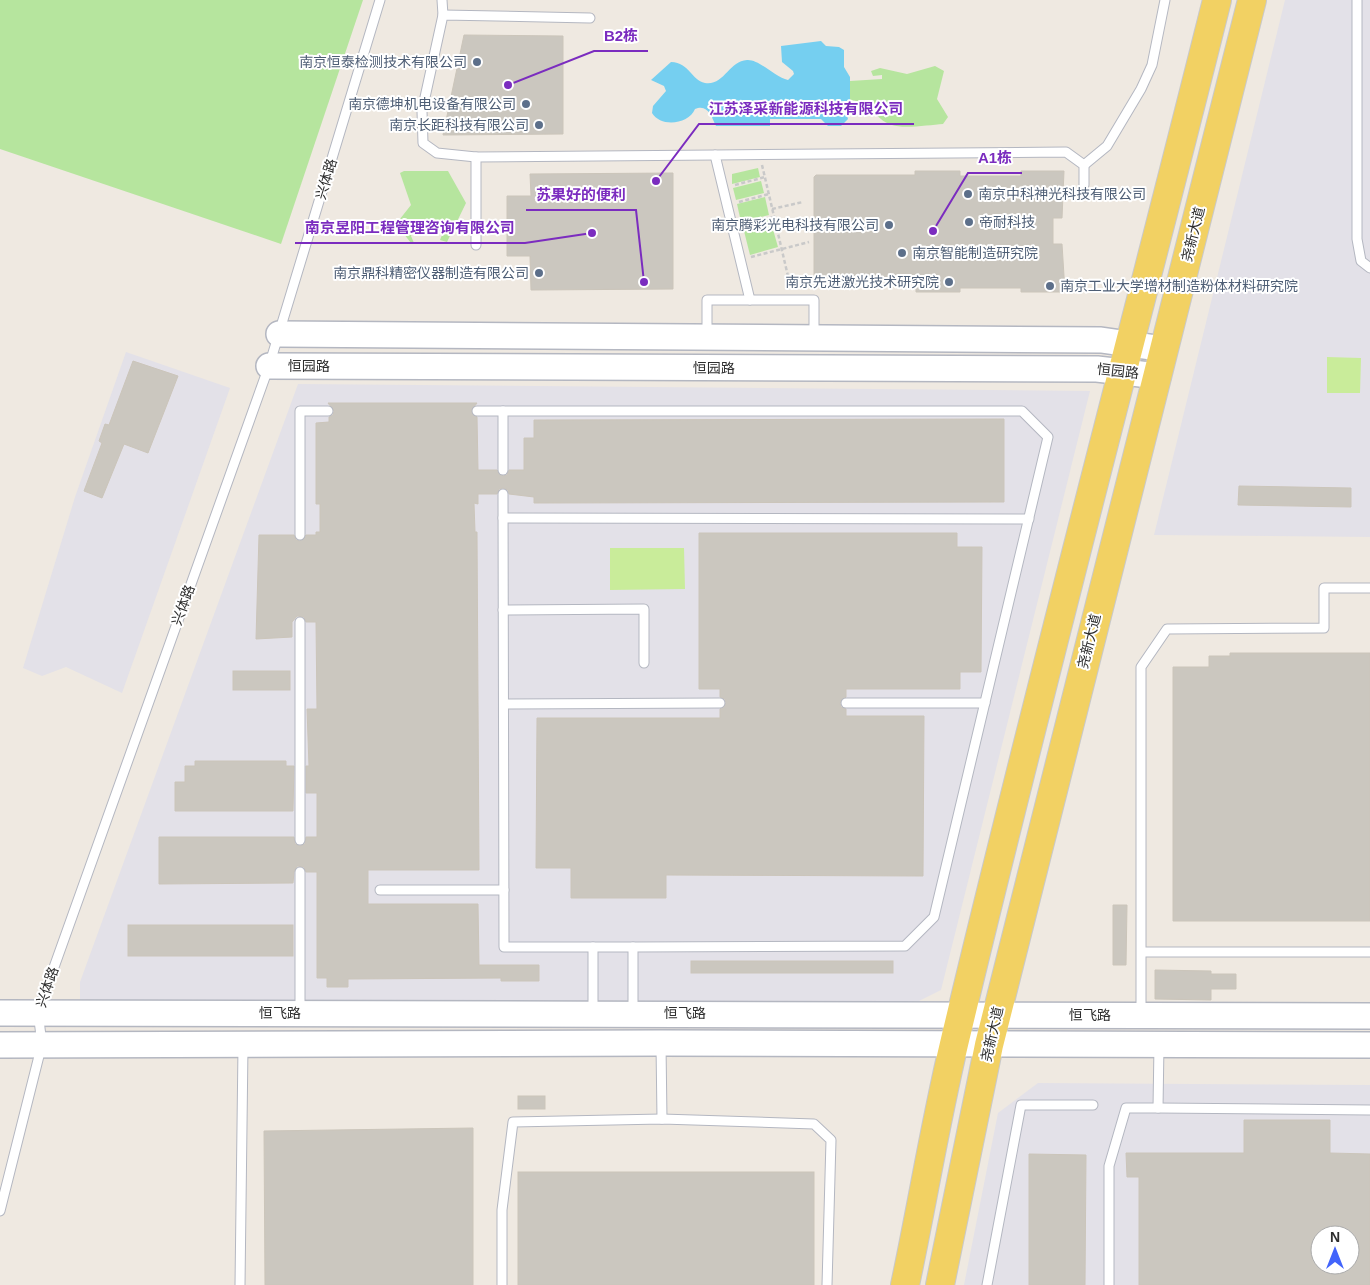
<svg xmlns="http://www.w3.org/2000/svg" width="1370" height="1285" font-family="Helvetica,'Noto Sans SC',sans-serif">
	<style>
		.industrial { fill: #e3e1e8; fill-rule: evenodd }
		.green { fill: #b6e59e }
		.pitch { fill: #c9ec9a }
		.water { fill: #75cff0 }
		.building { fill: #cbc7bf; stroke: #cbc5ba; fill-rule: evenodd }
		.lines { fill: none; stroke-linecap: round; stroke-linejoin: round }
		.lane-casing { stroke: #b4b7c1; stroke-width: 11 }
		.secondary-casing { stroke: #b4b7c1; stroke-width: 28 }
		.primary-casing { stroke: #c9c9c9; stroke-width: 30 }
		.path { stroke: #c9c9c9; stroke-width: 2.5; stroke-dasharray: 4 2.5; stroke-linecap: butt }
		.lane { stroke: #fff; stroke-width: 9 }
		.secondary { stroke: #fff; stroke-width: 25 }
		.primary { stroke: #f2d163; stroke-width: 28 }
		.service-dot { fill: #5c6f8a; stroke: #fff; stroke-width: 2 }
		.labels { text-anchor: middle; stroke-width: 4; stroke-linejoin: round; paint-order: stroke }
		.service-label { font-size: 14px; fill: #4e5e75; stroke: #fff; text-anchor: end }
		.street-label { font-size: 14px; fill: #2e2e2e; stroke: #fff }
		.leader { fill: none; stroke: #7b2cbf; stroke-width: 2 }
		.callout-dot { fill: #7b2cbf; stroke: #fff; stroke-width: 2 }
		.callout-label { font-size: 15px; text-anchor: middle; font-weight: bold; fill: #7b2cbf; stroke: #fff; stroke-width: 4; stroke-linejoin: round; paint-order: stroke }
	</style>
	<rect width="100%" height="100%" fill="#efe9e1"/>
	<g class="industrial">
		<path d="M 1285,0 L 1370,0 L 1370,537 L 1154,535 Z"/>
		<path d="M 126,352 L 230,388 L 122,693 L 66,667 L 42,676 L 23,668 L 75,497 Z"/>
		<path d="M 298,384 L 1090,391 L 941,990 L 913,1004 L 94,1005 L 80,1000 L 80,982 Z"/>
		<path d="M 1038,1083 L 1370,1085 L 1370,1285 L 964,1285 L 998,1113 ZM 1320,1235 L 1350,1235 L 1350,1265 L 1320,1265 Z"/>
	</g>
	<g class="green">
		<path d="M 0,0 L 363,0 L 281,244 L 0,149 Z"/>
		<path d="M 935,66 L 944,71 L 937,99 L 948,117 L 943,124 C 930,125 903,129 892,125 C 873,119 874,102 850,100 L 850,81 L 882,79 L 882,75 L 873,76 L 871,71 L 880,68 L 907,74 Z"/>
		<path d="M 758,168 L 760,177 L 732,184 L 732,174 Z"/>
		<path d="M 404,171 L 448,171 L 466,203 L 447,242 L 440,240 L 448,220 L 415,228 L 411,236 L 414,243 L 411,243 L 396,224 L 411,205 L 400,173 Z"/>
		<path d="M 761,181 L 764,193 L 736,200 L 733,188 Z"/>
		<path d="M 765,197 L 769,215 L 741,222 L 737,204 Z"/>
		<path d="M 770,219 L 778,247 L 750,255 L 743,227 Z"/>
	</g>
	<g class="pitch">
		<path d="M 1327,357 L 1361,358 L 1360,393 L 1327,393 Z"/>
		<path d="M 610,548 L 684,548 L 685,589 L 610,590 Z"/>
	</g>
	<path class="water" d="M 821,41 L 826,46 L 839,47 L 844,50 L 844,67 L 850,77 L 850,100 L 844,107 L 848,119 L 841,126 L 828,126 L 821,119 L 770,119 L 770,126 L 716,126 C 711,116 708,104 695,109 C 689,124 661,128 652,113 L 653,106 L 666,91 L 664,86 L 651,80 L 671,62 C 690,63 691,80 705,83 C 724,86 729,61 747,60 C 759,59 775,77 788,80 L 794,74 L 793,71 L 782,62 L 781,46 Z"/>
	<g class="building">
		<path d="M 464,35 L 563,36 L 563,134 L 443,135 Z"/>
		<path d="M 915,171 L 960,171 L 960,176 L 1021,176 L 1021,171 L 1064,171 L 1062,218 L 1053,218 L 1053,244 L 1062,244 L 1065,292 L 1021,292 L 1021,288 L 960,288 L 960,292 L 916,292 L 916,278 L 814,278 L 814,177 L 816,175 L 915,175 Z"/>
		<path d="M 673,173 L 673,289 L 531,290 L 530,256 L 507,256 L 507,196 L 531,196 L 530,174 Z"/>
		<path d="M 133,361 L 178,376 L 148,453 L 124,444 L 102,498 L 84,491 L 102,443 L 99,441 L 105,424 L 109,425 Z"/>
		<path d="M 328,403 L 477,403 L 471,411 L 477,417 L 478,470 L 497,470 L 503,476 L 507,475 L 509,470 L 524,470 L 524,438 L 534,438 L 534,420 L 1004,419 L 1004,502 L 534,503 L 534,497 L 509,494 L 508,490 L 503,488 L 499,489 L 497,494 L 478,494 L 478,504 L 474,503 L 475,532 L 477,532 L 479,870 L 368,870 L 368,904 L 478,904 L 479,965 L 539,965 L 539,981 L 501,981 L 501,978 L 348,979 L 348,987 L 327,987 L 327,978 L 317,978 L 317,872 L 306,872 L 304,867 L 297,866 L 294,872 L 293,883 L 159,884 L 159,837 L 294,837 L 295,844 L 300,846 L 305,844 L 306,837 L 317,837 L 317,793 L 306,793 L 306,766 L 309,766 L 307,709 L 317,709 L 316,622 L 306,622 L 304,617 L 297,616 L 292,622 L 292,637 L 256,639 L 259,535 L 294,535 L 296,540 L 300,541 L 306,535 L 316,535 L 316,532 L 320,532 L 320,504 L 316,504 L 316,423 L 329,422 L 329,417 L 333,415 L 334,411 Z"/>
		<path d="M 1239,486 L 1351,488 L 1351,507 L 1238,505 Z"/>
		<path d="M 699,533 L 957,533 L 957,547 L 982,547 L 981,672 L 960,672 L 960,689 L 846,689 L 846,697 L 840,703 L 841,707 L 846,709 L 846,716 L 924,716 L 923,876 L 666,875 L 666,898 L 571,898 L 571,868 L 536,868 L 537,718 L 720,718 L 720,709 L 726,703 L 725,699 L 720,697 L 720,689 L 699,689 Z"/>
		<path d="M 1230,653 L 1370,653 L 1370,921 L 1173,921 L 1173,667 L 1209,667 L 1209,656 L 1230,656 Z"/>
		<rect x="233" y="671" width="57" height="19"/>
		<path d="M 195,761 L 286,761 L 286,766 L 294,766 L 293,811 L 175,811 L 175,782 L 185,782 L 185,766 L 195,766 Z"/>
		<path d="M 1113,905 L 1127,905 L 1126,965 L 1113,965 Z"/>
		<rect x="128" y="925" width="165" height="31"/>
		<rect x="691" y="961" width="202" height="12"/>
		<path d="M 1155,970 L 1211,971 L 1211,974 L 1236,974 L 1236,989 L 1211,989 L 1211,1000 L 1155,999 Z"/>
		<rect x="518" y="1096" width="27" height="13"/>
		<path d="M 1244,1120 L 1330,1120 L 1330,1153 L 1370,1154 L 1370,1285 L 1139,1285 L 1139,1177 L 1127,1177 L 1126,1153 L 1244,1153 ZM 1320,1235 L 1350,1235 L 1350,1265 L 1320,1265 Z"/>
		<path d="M 473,1128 L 473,1285 L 265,1285 L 264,1131 Z"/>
		<path d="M 1029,1154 L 1086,1155 L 1085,1285 L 1029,1285 Z"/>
		<rect x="518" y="1172" width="296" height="113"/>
	</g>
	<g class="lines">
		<g class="lane-casing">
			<g id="lane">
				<path d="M 442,0 L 443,15"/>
				<path d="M 1357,0 L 1357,239 L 1361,261 L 1370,268"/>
				<path d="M 476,157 L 437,153 L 423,143 L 422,111 L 443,15 L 590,18"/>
				<path d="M 1084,165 L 1107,146 L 1141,89 L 1152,65 L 1165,0"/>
				<path d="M 476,245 L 476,157 L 715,155"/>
				<path d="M 750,300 L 715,155 L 1066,152 L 1084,165 L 1084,185"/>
				<path d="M 707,334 L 707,300 L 814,300 L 814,336"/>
				<path d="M 477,411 L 1022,411 L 1048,437 L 934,917 L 905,946 L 633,947 L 633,1013"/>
				<path d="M 503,411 L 503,470"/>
				<path d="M 503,494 L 504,947 L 633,947"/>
				<path d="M 503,518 L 1029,519"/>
				<path d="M 300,535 L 300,411 L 328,411"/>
				<path d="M 503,610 L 644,609 L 644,663"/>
				<path d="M 300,622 L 300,840"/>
				<path d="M 846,703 L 985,703"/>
				<path d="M 504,704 L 720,703"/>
				<path d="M 300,872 L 300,1012"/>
				<path d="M 380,890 L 504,890"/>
				<path d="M 593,947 L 593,1012"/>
				<path d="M 1142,952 L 1370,952"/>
				<path d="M 1141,1013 L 1141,667 L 1167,629 L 1324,628 L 1324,588 L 1370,588"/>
				<path d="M 661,1045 L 662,1119"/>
				<path d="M 1158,1108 L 1370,1110"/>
				<path d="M 0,1211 L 42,1044 L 38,1012 L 269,366 L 380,0"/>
				<path d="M 240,1285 L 243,1047"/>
				<path d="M 502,1285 L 502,1210 L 513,1122 L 662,1119 L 814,1124 L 831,1140 L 827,1285"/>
				<path d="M 987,1285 L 1021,1105 L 1093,1105"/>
				<path d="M 1109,1285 L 1109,1166 L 1126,1108 L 1158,1108 L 1159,1045"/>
			</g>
		</g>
		<g class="secondary-casing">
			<g id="secondary">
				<path d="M 279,334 L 1101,340 L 1164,349"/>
				<path d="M 269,366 L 1097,369 L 1158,376"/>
				<path d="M 0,1013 L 1370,1016"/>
				<path d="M 0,1045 L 661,1043 L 1370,1045"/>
			</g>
		</g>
		<g class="primary-casing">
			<g id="primary">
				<path d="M 905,1285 C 922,1205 935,1124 954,1044 C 1037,695 1130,348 1217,0"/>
				<path d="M 940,1285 L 989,1045 L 1252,0"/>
			</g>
		</g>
		<g class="path">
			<path d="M 762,165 L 791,289"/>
			<path d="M 735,185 L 765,177"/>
			<path d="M 739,202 L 769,194"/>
			<path d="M 772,209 L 803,202"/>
			<path d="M 744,223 L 774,217"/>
			<path d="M 751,257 L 809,242"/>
		</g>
		<use href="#lane" class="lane"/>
		<use href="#secondary" class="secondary"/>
		<use href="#primary" class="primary"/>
	</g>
	<g class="service-dot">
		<circle cx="477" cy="62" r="5"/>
		<circle cx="526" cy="104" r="5"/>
		<circle cx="539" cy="125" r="5"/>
		<circle cx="968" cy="194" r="5"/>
		<circle cx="969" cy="222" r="5"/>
		<circle cx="889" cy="225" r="5"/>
		<circle cx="902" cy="253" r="5"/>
		<circle cx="539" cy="273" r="5"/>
		<circle cx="949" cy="282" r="5"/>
		<circle cx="1050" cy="286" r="5"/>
	</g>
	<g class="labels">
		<g class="service-label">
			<text x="467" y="67">南京恒泰检测技术有限公司</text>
			<text x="516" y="109">南京德坤机电设备有限公司</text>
			<text x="529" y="130">南京长距科技有限公司</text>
			<text x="978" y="199" text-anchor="start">南京中科神光科技有限公司</text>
			<text x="979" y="227" text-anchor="start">帝耐科技</text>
			<text x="879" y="230">南京腾彩光电科技有限公司</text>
			<text x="912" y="258" text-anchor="start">南京智能制造研究院</text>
			<text x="529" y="278">南京鼎科精密仪器制造有限公司</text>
			<text x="939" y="287">南京先进激光技术研究院</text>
			<text x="1060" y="291" text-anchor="start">南京工业大学增材制造粉体材料研究院</text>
		</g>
		<g class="street-label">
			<text transform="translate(326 179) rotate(-73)" y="5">兴体路</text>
			<text transform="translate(1193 234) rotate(-76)" y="5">尧新大道</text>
			<text x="309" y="371">恒园路</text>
			<text x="714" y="373">恒园路</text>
			<text transform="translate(1118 371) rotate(6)" y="5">恒园路</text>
			<text transform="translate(183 605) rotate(-70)" y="5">兴体路</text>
			<text transform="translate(1089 641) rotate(-76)" y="5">尧新大道</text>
			<text transform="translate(47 987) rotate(-71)" y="5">兴体路</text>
			<text x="280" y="1018">恒飞路</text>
			<text x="685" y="1018">恒飞路</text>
			<text x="1090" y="1020">恒飞路</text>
			<text transform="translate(992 1034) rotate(-77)" y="5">尧新大道</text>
		</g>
	</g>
	<path class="leader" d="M508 85L594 51H648M656 181L699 124H914M933 231L968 173H1022M644 282L636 210H526M592 233L525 243H295"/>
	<g class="callout-dot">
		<circle cx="508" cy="85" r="5"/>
		<circle cx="656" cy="181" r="5"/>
		<circle cx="933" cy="231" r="5"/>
		<circle cx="644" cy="282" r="5"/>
		<circle cx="592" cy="233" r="5"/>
	</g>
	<g class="callout-label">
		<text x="621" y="41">B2栋</text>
		<text x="806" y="114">江苏泽采新能源科技有限公司</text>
		<text x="995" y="163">A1栋</text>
		<text x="581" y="200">苏果好的便利</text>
		<text x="410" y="233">南京昱阳工程管理咨询有限公司</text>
	</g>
	<g transform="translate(1335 1250)"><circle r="24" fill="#ffffff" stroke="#ababab"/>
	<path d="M0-4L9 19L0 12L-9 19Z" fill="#4264fb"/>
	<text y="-8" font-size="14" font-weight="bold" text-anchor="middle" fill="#2e2e2e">N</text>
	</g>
</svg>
